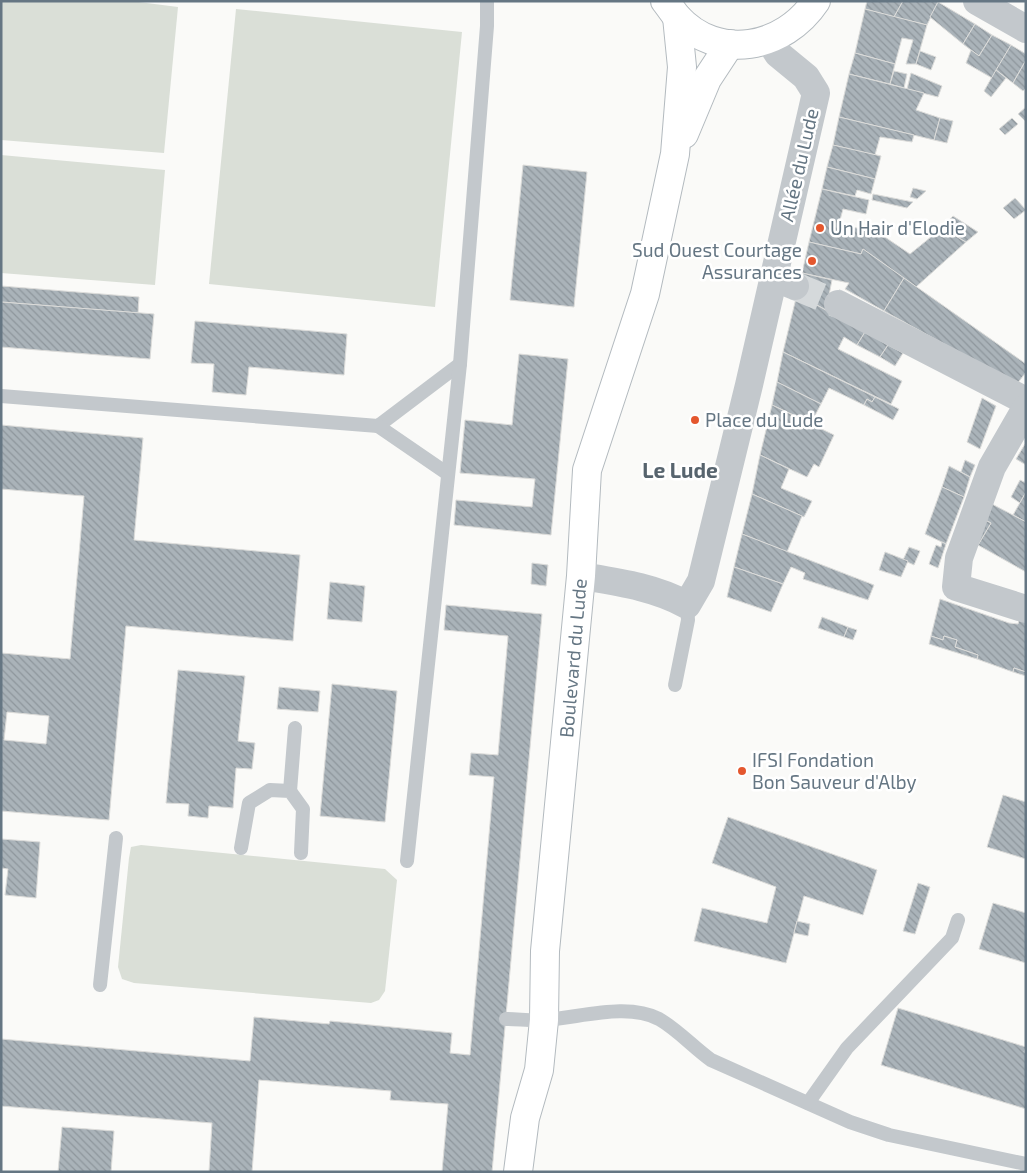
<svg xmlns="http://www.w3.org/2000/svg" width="1027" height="1173" font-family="'Exo 2',sans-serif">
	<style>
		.green { fill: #dadfd7 }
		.building { fill: url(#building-back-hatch); stroke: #dcdcda; fill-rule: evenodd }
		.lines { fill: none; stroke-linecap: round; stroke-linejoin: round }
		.minor-tunnel { stroke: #d5d9db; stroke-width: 28; stroke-dasharray: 28 14; stroke-linecap: butt }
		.secondary-casing { stroke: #b3babf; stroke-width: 30 }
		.service { stroke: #c3c8cc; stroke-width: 14 }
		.minor { stroke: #c3c8cc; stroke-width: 28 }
		.secondary { stroke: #fff; stroke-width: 28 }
		.poi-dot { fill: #e4572e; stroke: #fff; stroke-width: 2 }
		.labels { text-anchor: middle; stroke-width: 5; stroke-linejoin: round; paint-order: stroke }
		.street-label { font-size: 19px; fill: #657683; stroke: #fff }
		.poi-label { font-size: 19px; fill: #657683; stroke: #fff; text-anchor: start }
		.quarter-label { font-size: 21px; font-weight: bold; fill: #57646e; stroke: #fff }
	</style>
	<defs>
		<pattern id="building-back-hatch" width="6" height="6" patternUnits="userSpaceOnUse" patternTransform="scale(1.25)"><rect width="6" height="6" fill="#aab3b9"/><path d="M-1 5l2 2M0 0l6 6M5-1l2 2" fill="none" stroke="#8e969c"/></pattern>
	</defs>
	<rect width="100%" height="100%" fill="#fafaf8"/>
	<g class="green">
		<path d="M 1,1 L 131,1 L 178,7 L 164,153 L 1,140 Z"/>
		<path d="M 236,9 L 462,32 L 435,307 L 209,284 Z"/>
		<path d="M 1,155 L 165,170 L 155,285 L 1,273 Z"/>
		<path d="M 141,845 L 385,869 L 397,880 L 385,991 L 379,1000 L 371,1003 L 134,983 L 122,979 L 118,967 L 129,858 L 131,847 Z"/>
	</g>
	<g class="building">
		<path d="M 867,1 L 903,1 L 894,17 L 865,9 Z"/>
		<path d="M 903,1 L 936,1 L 938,2 L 927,25 L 894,17 Z"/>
		<path d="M 938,2 L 975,24 L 963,44 L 930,17 Z"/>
		<path d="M 865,9 L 927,25 L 916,64 L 906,64 L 913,40 L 902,38 L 895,64 L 855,53 Z"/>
		<path d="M 975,24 L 992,35 L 979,56 L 963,44 Z"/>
		<path d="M 992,35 L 1011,45 L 992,78 L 966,63 L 971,50 L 979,56 Z"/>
		<path d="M 1011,45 L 1026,54 L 1026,60 L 1013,83 L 996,70 Z"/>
		<path d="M 920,51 L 936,57 L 931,70 L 916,64 Z"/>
		<path d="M 855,53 L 895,64 L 890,84 L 849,74 Z"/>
		<path d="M 1026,60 L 1026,88 L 1023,91 L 1013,83 Z"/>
		<path d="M 996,70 L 1006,78 L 991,97 L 984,91 Z"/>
		<path d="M 894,71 L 907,74 L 904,88 L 890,84 Z"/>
		<path d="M 911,73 L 942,86 L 938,97 L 907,89 Z"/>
		<path d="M 849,74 L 924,93 L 916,110 L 940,118 L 934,140 L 839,117 Z"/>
		<path d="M 1026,107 L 1026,122 L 1018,114 Z"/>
		<path d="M 839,117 L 914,135 L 912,142 L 880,137 L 875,155 L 833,145 Z"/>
		<path d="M 940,118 L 953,121 L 947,143 L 934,140 Z"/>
		<path d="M 1012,118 L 1018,124 L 1005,135 L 999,129 Z"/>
		<path d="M 833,145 L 881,156 L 875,179 L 827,167 Z"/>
		<path d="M 523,165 L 587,172 L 574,307 L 510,300 Z"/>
		<path d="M 827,167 L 875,179 L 871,194 L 857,190 L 855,196 L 822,189 Z"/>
		<path d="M 913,188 L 926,191 L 917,199 L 910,197 Z"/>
		<path d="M 822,189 L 869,200 L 866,214 L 843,209 L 839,224 L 879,233 L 910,254 L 942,228 L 966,242 L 916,287 L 863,249 L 861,254 L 809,242 Z"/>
		<path d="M 873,194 L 913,202 L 907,208 L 872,200 Z"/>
		<path d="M 1015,198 L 1026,210 L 1014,219 L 1003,208 Z"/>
		<path d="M 953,216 L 978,232 L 966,242 L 942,228 Z"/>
		<path d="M 809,242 L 861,254 L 863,249 L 904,278 L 884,311 L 845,289 L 849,283 L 802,273 Z"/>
		<path d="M 802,273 L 832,280 L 826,310 L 797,294 Z"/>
		<path d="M 904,278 L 1026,364 L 1026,372 L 1017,384 L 884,311 Z"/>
		<path d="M 1,286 L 139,297 L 138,313 L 1,302 Z"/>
		<path d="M 797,294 L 865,332 L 857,345 L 844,337 L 838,349 L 902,381 L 891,404 L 783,352 Z"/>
		<path d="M 1,302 L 154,314 L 150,359 L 1,347 Z"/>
		<path d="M 195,321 L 347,334 L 344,375 L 249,367 L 246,395 L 212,392 L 214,364 L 191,363 Z"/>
		<path d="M 865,332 L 888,345 L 880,357 L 857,345 Z"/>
		<path d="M 888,345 L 903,353 L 895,366 L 880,357 Z"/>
		<path d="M 783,352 L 875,397 L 872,402 L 867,399 L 864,405 L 829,388 L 821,404 L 777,382 Z"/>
		<path d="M 519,354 L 568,359 L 551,535 L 454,525 L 456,500 L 532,507 L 535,479 L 460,473 L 465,420 L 512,425 Z"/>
		<path d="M 777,382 L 821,404 L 811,423 L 772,405 Z"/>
		<path d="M 875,397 L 899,409 L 893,420 L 864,405 L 867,399 L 872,402 Z"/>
		<path d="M 982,398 L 996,406 L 980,449 L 967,442 Z"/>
		<path d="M 772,405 L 834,435 L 819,467 L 814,464 L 807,477 L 760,455 Z"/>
		<path d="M 1,425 L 143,438 L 134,540 L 300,555 L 293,641 L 126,626 L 109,820 L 1,811 L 1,653 L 70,659 L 84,496 L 1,489 ZM 7,712 L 49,716 L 46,744 L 4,740 Z"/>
		<path d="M 1025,444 L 1026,444 L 1026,465 L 1016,459 Z"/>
		<path d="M 760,455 L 789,469 L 781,488 L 812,501 L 804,517 L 752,494 Z"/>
		<path d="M 965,460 L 975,465 L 970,477 L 961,472 Z"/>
		<path d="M 949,466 L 970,477 L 964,497 L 942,487 Z"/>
		<path d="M 1020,480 L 1026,483 L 1026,492 L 1020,503 L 1011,497 Z"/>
		<path d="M 942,487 L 964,497 L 946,544 L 925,534 Z"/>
		<path d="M 1026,492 L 1026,522 L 1013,515 Z"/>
		<path d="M 752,494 L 802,516 L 787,552 L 742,534 Z"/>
		<path d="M 992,504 L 1026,522 L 1026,572 L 978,545 L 991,523 L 983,519 Z"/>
		<path d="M 983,519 L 991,523 L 978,545 Z"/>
		<path d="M 742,534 L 874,585 L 868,600 L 803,579 L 805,573 L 791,567 L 783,584 L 734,567 Z"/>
		<path d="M 942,542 L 946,544 L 938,568 L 929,564 L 936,545 L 941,547 Z"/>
		<path d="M 909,547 L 920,551 L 914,565 L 903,560 Z"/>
		<path d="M 885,552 L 908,561 L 901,577 L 879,570 Z"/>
		<path d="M 532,563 L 548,565 L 546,586 L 531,584 Z"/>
		<path d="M 734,567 L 783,584 L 771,612 L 727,597 Z"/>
		<path d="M 330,582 L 365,586 L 362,622 L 327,619 Z"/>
		<path d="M 940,599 L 1009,623 L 1018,624 L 1019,620 L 1026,622 L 1026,672 L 1014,668 L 1013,672 L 977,659 L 978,655 L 955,647 L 957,640 L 944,636 L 943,640 L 931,636 Z"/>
		<path d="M 446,605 L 542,614 L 492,1172 L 442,1172 L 448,1104 L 390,1100 L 391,1091 L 259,1080 L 252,1172 L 209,1172 L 212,1123 L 1,1106 L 1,1039 L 250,1061 L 254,1017 L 329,1024 L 330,1021 L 452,1033 L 450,1053 L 470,1055 L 494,777 L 469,775 L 471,753 L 498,755 L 508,636 L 444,630 Z"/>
		<path d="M 822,617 L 848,627 L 844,637 L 818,628 Z"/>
		<path d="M 848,627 L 857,630 L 853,640 L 844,637 Z"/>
		<path d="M 931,636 L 943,640 L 944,636 L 957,640 L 955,647 L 978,655 L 977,659 L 929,644 Z"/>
		<path d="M 1014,668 L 1026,672 L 1026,676 L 1013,672 Z"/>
		<path d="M 178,670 L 245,676 L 238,741 L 255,743 L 252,769 L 236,768 L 233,808 L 209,806 L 208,818 L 188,816 L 189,804 L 166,803 Z"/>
		<path d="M 332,684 L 397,691 L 385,822 L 320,816 Z"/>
		<path d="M 279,687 L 320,691 L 318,712 L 277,709 Z"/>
		<path d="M 1003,795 L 1026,802 L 1026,859 L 987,847 Z"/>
		<path d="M 728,817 L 877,870 L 863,915 L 804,896 L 786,963 L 694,941 L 702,908 L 767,923 L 776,887 L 712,863 Z"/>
		<path d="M 1,839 L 40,842 L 36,898 L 5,895 L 8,869 L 1,868 Z"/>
		<path d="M 918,883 L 930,887 L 915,934 L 903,931 Z"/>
		<path d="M 993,903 L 1026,913 L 1026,963 L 979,949 Z"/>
		<path d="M 797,921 L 810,924 L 808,936 L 794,933 Z"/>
		<path d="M 898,1008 L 1026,1047 L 1024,1052 L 1026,1053 L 1026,1109 L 881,1065 Z"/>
		<path d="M 62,1127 L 114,1131 L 111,1172 L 58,1172 Z"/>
	</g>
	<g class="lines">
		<path class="minor-tunnel" d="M 795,286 L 838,304"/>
		<g class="secondary-casing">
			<g id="secondary">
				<path d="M 665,1 C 669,6 673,12 677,17 C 718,62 784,49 816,1"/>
				<path d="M 684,134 L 707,79 L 730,44"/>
				<path d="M 518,1172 L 525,1118 L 539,1070 L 544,1020 L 545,951 L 581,576 L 587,470 L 645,294 L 675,154 L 682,67 L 677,17"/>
			</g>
		</g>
		<g class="service">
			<path d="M 1,396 L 378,426 L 460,364"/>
			<path d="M 378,426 L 448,474"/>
			<path d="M 675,685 L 688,620 L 687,605"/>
			<path d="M 290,791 L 295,728"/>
			<path d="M 241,848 L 249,803 L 270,790 L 290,791 L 303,809 L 301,853"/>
			<path d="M 407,861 L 460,364 L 487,26 L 487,1"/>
			<path d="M 100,985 L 116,838"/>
			<path d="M 506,1019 C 518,1019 532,1021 544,1020 C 579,1018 627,1002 659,1019 C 678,1030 693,1047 711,1060 L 850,1122 L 889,1135 L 1026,1164"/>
			<path d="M 808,1103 L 847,1048 L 952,938 L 958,920"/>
		</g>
		<g class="minor">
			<path d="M 977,1 L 1026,29"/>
			<path d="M 773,277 L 795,286"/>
			<path d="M 838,304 L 1026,401"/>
			<path d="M 1026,408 L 992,467 L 959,558 L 956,587 L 1026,609"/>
			<path d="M 581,576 C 617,582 655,587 687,605 L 701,581 L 749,385 L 816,93 L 806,77 L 778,54 L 769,40"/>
		</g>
		<use href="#secondary" class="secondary"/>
	</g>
	<g class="poi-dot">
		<circle cx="820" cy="228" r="5"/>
		<circle cx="812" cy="261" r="5"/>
		<circle cx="695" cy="420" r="5"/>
		<circle cx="742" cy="771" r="5"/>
	</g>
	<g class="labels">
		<g class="street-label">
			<text transform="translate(799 165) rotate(-77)" y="7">Allée du Lude</text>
			<text transform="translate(573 658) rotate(-85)" y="7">Boulevard du Lude</text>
		</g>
		<g class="poi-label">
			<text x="830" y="235">Un Hair d'Elodie</text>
			<text x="802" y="257" text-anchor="end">Sud Ouest Courtage<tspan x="802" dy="22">Assurances</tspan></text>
			<text x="705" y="427">Place du Lude</text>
			<text x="752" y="767">IFSI Fondation<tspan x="752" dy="22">Bon Sauveur d'Alby</tspan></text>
		</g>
		<g class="quarter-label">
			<text x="680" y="478">Le Lude</text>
		</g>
	</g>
	<rect width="1027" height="1173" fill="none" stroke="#657683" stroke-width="5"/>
</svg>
